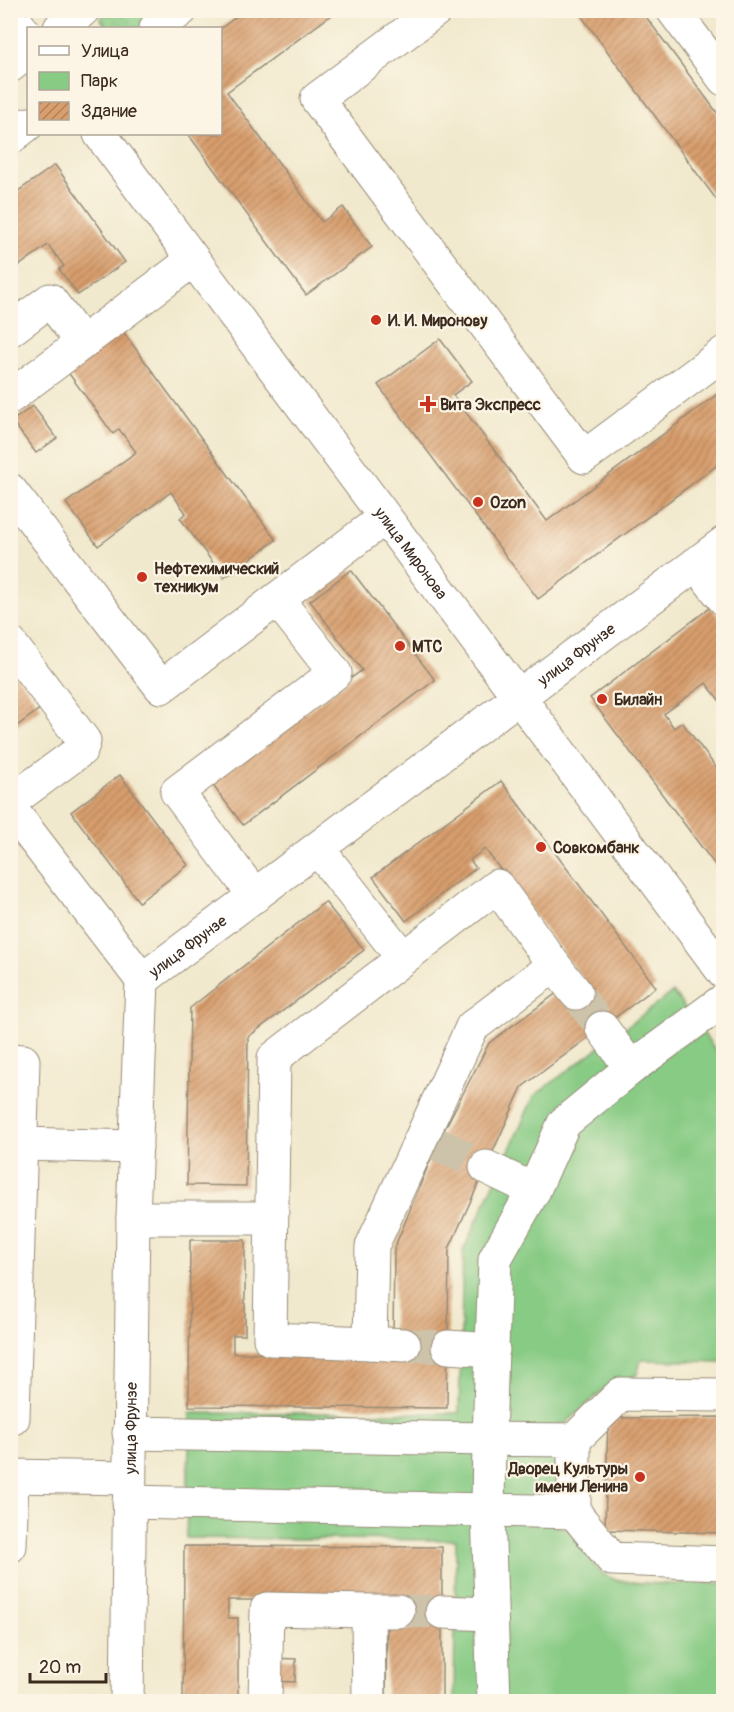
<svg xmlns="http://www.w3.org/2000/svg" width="734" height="1712" font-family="Pangolin,sans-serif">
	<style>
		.grass { fill: url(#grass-dots); stroke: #617a51; stroke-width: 1.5 }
		.park { fill: #87cb84; stroke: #617a51; stroke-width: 1.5 }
		.building { fill: url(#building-hatch) }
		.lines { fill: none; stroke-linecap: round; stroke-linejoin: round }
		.minor-tunnel { stroke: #cdc3aa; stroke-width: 33; stroke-dasharray: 33 16; stroke-linecap: butt }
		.minor-casing { stroke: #968a76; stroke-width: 35 }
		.major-casing { stroke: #968a76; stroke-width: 35 }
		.minor { stroke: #fff; stroke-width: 33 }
		.major { stroke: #fff; stroke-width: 33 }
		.poi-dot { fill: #c8321e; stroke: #fcf5e5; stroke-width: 2 }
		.labels { text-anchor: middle; stroke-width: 4.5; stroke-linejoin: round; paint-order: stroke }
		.poi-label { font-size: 16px; font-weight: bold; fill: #3b2a1e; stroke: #fcf5e5; text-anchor: start }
		.street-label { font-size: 16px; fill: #3b2a1e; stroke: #fcf5e5 }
	</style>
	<defs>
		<pattern id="grass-dots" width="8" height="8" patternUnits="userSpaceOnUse" patternTransform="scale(1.5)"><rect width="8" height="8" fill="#87cb84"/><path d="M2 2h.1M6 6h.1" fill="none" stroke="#75ae72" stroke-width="1.8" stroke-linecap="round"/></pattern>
		<pattern id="building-hatch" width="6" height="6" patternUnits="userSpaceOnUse" patternTransform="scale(1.5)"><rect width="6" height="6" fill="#d89e6d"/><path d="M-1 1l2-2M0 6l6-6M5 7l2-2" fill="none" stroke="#b08159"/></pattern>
	</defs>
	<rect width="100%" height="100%" fill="#fcf5e5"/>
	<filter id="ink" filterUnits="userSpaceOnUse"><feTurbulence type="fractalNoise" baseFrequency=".0167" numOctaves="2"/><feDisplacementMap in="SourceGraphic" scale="12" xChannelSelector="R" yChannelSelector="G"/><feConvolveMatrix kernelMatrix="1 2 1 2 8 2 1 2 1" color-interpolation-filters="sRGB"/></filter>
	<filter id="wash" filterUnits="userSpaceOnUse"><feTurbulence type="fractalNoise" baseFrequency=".008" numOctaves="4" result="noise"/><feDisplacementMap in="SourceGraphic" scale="24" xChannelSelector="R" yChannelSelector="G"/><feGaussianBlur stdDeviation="1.35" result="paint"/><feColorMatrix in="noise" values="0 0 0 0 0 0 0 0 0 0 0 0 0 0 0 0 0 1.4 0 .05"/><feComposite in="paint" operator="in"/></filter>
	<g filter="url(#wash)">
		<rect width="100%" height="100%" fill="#f1e9cd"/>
		<path class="grass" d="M 111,11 L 166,11 L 142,28 L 107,28 L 100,18 Z"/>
		<path class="park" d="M 673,992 L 723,1060 L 723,1362 L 641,1360 L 637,1375 L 604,1389 L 565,1424 L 558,1423 L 556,1526 C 594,1530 580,1564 609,1577 C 632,1587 696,1583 723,1583 L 723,1701 L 454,1701 L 456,1540 L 186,1538 L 190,1413 L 459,1413 L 463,1251 L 534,1096 Z"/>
		<g id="blocks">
			<g class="building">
				<path d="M 245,10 L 338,10 L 227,92 L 322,222 L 343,207 L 372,247 L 306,295 L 188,134 L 220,134 L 220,29 Z"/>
				<path d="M 577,10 L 641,10 L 724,122 L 724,210 Z"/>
				<path d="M 55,165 L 125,262 L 78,295 L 59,269 L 64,266 L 48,245 L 10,272 L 10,197 Z"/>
				<path d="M 122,330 L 276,540 L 224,578 L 180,518 L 186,513 L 171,492 L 98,546 L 66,503 L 136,452 L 119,429 L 113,434 L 67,371 Z"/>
				<path d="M 440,339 L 472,381 L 453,395 L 547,521 L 724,389 L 724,460 L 538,599 L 378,385 Z"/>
				<path d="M 33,406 L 57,438 L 36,453 L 12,421 Z"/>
				<path d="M 351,570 L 435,680 L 243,825 L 211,783 L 362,670 L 310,601 Z"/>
				<path d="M 711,607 L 724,623 L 724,699 L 720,701 L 706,683 L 664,714 L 674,728 L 682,722 L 724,778 L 724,877 L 590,698 Z"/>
				<path d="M 10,667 L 41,708 L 10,731 Z"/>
				<path d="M 120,775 L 188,865 L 139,902 L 71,812 Z"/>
				<path d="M 501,781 L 656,987 L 522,1087 L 449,1249 L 447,1408 L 189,1406 L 190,1240 L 245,1240 L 245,1335 L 233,1335 L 233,1353 L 404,1354 L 393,1336 L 394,1249 L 437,1144 L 489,1043 L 565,987 L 587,985 L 485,849 L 470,860 L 476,868 L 406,921 L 373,877 Z"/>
				<path d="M 325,902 L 364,950 L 248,1037 L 246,1186 L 187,1185 L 190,1008 Z"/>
				<path d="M 724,1417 L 724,1533 L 605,1530 L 608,1418 Z"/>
				<path d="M 184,1546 L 442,1547 L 442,1702 L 386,1702 L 387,1619 L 398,1600 L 228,1600 L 228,1618 L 238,1618 L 238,1702 L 183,1702 Z"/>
				<path d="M 271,1658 L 296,1659 L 295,1682 L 270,1681 Z"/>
			</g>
		</g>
	</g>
	<g filter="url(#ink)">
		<use href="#blocks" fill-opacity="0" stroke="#968a76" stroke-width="1.5"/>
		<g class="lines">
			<g class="minor-tunnel">
				<path d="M 576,993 L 602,1028"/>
				<path d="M 437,1144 L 486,1167"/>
				<path d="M 404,1345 L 448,1347"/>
				<path d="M 398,1611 L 442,1612"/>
			</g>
			<g class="minor-casing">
				<g id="minor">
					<path d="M 436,10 L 317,99 L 584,457 L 724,353"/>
					<path d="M 673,10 L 724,79"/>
					<path d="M 10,66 L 28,52"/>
					<path id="s1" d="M 100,134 L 724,973"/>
					<path d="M 10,138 L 28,124"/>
					<path d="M 10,330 L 50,300 L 82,343"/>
					<path d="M 10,397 L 193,260"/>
					<path d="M 10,490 L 161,687 L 384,518"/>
					<path d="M 696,564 L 724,599"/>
					<path d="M 10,643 L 84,741 L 81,750 L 10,802"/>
					<path d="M 10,808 L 142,980"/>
					<path d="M 318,849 L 403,958"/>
					<path d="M 497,886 L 554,965 L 472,1027 L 372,1246 L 370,1343 L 270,1339 L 274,1058 Z"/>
					<path d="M 255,896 L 177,792 L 335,673 L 277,599"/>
					<path d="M 554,965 L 576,993"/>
					<path id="s2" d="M 142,980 L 724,543"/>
					<path d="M 602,1028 L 631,1068"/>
					<path d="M 10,1060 L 23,1061 L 13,1418 L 10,1418"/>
					<path d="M 21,1144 L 136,1147"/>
					<path d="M 486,1167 L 534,1190"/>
					<path d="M 133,1218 L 271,1218"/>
					<path d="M 370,1343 L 404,1345"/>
					<path d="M 448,1347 L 493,1350"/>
					<path d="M 129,1433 L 489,1439 L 495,1259 L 534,1190 L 564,1123 L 631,1068 L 724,1000"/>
					<path d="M 489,1439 L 574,1440 L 574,1512 L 488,1510 Z"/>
					<path d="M 574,1440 L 621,1394 L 724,1395"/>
					<path d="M 10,1476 L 129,1478"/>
					<path d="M 129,1502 L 488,1510 L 494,1702"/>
					<path d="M 574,1512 L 612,1559 L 724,1563"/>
					<path d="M 10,1546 L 12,1476"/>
					<path d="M 368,1611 L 398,1611"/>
					<path d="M 442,1612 L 490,1614"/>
					<path id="s3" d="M 127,1702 L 133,1218 L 142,980"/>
					<path d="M 265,1702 L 267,1609 L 368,1611 L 369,1702"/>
				</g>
			</g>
			<g class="major-casing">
				<g id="major">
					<path d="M 10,14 L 28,38"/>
					<path d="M 60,28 L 83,10"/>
					<path d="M 156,28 L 181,10"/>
				</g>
			</g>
			<use href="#minor" class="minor"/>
			<use href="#major" class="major"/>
		</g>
	</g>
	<g class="poi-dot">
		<circle cx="376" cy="320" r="6"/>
		<path d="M425 395h6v6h6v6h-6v6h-6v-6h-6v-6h6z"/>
		<circle cx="478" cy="502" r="6"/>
		<circle cx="142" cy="577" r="6"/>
		<circle cx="400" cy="646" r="6"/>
		<circle cx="602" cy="699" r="6"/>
		<circle cx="541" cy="847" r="6"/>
		<circle cx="640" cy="1477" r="6"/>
	</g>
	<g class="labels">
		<g class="poi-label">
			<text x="388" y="326">И. И. Миронову</text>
			<text x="440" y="410">Вита Экспресс</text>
			<text x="490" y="508">Ozon</text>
			<text x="154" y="574">Нефтехимический<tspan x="154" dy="18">техникум</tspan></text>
			<text x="412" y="652">МТС</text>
			<text x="614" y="705">Билайн</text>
			<text x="553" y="853">Совкомбанк</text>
			<text x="628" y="1474" text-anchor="end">Дворец Культуры<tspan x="628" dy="18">имени Ленина</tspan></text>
		</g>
		<g class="street-label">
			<text dy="6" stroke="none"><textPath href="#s1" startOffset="522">улица Миронова</textPath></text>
			<text dy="6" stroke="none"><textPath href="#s2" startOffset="543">улица Фрунзе</textPath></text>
			<text dy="6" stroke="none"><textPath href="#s2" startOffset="57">улица Фрунзе</textPath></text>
			<text dy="6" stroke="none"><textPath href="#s3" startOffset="274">улица Фрунзе</textPath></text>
		</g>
	</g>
	<rect width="734" height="1712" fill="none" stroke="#fcf5e5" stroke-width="36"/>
	<rect x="27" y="27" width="195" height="108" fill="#fcf5e5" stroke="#afa495" stroke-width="1.5"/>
	<rect x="39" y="46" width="30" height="9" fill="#ffffff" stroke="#afa495" stroke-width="1.5"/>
	<text x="81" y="57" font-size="18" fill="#3b2a1e">Улица</text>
	<rect x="39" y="72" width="30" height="18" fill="#87cb84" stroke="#afa495" stroke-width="1.5"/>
	<text x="81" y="87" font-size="18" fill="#3b2a1e">Парк</text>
	<rect x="39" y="102" width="30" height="18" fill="url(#building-hatch)" stroke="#afa495" stroke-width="1.5"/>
	<text x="81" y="117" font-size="18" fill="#3b2a1e">Здание</text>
	<path d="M30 1673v9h76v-9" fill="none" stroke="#3b2a1e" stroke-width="3"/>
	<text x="39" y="1673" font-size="18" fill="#3b2a1e" stroke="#fcf5e5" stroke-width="4.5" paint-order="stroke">20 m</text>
</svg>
